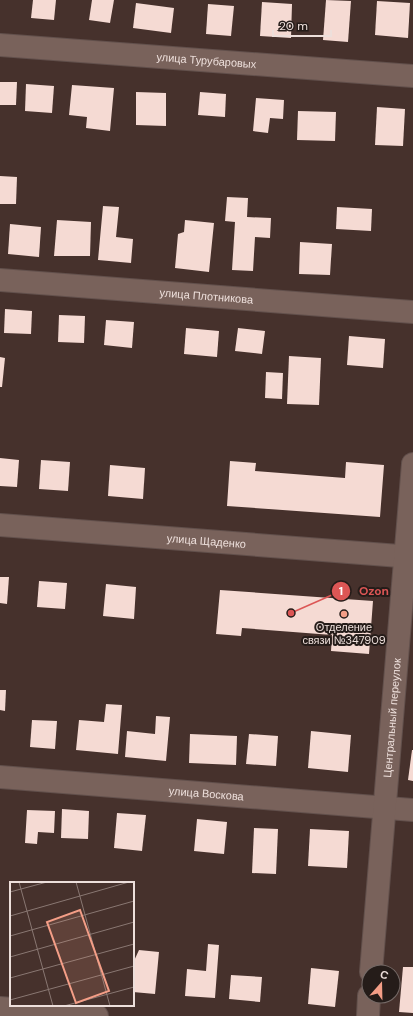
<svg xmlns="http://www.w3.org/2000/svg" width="413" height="1016" font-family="'DM Sans',sans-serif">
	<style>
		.building { fill: #f5dad3 }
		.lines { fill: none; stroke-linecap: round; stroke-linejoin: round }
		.minor-casing { stroke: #62504c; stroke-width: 24 }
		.minor { stroke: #79625b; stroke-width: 22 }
		.poi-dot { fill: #f49e87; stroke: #251c19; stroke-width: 1.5 }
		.labels { text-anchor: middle; stroke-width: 4; stroke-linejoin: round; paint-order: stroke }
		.street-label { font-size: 11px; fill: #eddfdb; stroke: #251c19 }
		.poi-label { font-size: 11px; fill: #eddfdb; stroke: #251c19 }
		.inset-road { fill: none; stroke: #897772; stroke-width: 1 }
		.view { fill: #f49e87; fill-opacity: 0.15; stroke: #f49e87; stroke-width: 2 }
		.inset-edge { fill: none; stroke: #eddfdb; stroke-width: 2 }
		.leader { fill: none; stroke: #dc5655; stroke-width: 1.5 }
		.callout-dot { fill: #dc5655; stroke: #251c19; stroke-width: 1.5 }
		.mark-label { font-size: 12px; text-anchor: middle; font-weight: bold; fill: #fff }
		.callout-label { font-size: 12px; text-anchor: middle; font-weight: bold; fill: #dc5655; stroke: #251c19; stroke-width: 4; stroke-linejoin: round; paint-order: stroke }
	</style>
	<rect width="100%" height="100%" fill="#46312c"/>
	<g class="building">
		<path d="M 33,0 L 56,0 L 54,20 L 31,18 Z"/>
		<path d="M 92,0 L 114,0 L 110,23 L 89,20 Z"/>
		<path d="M 326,0 L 351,1 L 348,42 L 323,40 Z"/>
		<path d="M 377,1 L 410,3 L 408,38 L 375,35 Z"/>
		<path d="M 262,2 L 292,4 L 291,38 L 260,36 Z"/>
		<path d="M 136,3 L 174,8 L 171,33 L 133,28 Z"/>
		<path d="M 208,4 L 234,6 L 231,36 L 206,34 Z"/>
		<path d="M 0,82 L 17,82 L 16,105 L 0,105 Z"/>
		<path d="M 26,84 L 54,86 L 52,113 L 25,111 Z"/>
		<path d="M 72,85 L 114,88 L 110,131 L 86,128 L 87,117 L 69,115 Z"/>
		<path d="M 136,92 L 166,93 L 166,126 L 136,125 Z"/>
		<path d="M 200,92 L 226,94 L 225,117 L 198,115 Z"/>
		<path d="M 256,98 L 284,100 L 283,119 L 270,118 L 268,133 L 253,131 Z"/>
		<path d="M 377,107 L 405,109 L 403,146 L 375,145 Z"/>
		<path d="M 298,111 L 336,112 L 335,141 L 297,140 Z"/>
		<path d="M 0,176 L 17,177 L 16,204 L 0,204 Z"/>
		<path d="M 227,197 L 248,198 L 247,217 L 271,218 L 270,238 L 255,237 L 253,271 L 232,270 L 235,222 L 225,221 Z"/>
		<path d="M 103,206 L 119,207 L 116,237 L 133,239 L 131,263 L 98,260 Z"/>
		<path d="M 337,207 L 372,209 L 371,231 L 336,229 Z"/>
		<path d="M 57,220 L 91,222 L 90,256 L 54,256 Z"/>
		<path d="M 185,220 L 214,223 L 209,272 L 175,268 L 178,234 L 184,232 Z"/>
		<path d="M 10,224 L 41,227 L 39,257 L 8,254 Z"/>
		<path d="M 300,242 L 332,244 L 330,275 L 299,274 Z"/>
		<path d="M 5,309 L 32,311 L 31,334 L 4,333 Z"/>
		<path d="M 59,315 L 85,316 L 84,343 L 58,342 Z"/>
		<path d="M 106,320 L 134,322 L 132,348 L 104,345 Z"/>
		<path d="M 186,328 L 219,331 L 217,357 L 184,354 Z"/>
		<path d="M 238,328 L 265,331 L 262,354 L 235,351 Z"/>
		<path d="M 349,336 L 385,339 L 383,368 L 347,365 Z"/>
		<path d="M 289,356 L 321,358 L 319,405 L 287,404 Z"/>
		<path d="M 0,357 L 5,358 L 2,387 L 0,387 Z"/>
		<path d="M 266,372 L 283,373 L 282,399 L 265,398 Z"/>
		<path d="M 0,458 L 19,460 L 17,487 L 0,486 Z"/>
		<path d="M 41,460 L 70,462 L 68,491 L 39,489 Z"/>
		<path d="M 230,461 L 256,463 L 255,471 L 345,478 L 346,462 L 384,465 L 380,517 L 227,506 Z"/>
		<path d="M 110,465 L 145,468 L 143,499 L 108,496 Z"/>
		<path d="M 0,577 L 9,577 L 7,604 L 0,603 Z"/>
		<path d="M 39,581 L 67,583 L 65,609 L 37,607 Z"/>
		<path d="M 106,584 L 136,587 L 134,619 L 103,616 Z"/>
		<path d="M 220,590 L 373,601 L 369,654 L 331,651 L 332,635 L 242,628 L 241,636 L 216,634 Z"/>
		<path d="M 0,690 L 6,690 L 5,711 L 0,710 Z"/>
		<path d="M 106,704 L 122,705 L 118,754 L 76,750 L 79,720 L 104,722 Z"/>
		<path d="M 156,716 L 170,717 L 166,761 L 125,757 L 127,731 L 155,734 Z"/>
		<path d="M 32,720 L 57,721 L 55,749 L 30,747 Z"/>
		<path d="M 311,731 L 351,735 L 348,772 L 308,768 Z"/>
		<path d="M 190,734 L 237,736 L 236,765 L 189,763 Z"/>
		<path d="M 249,734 L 278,736 L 276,766 L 246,764 Z"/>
		<path d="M 412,750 L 413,750 L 413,781 L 408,780 Z"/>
		<path d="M 62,809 L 89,811 L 88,839 L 61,838 Z"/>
		<path d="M 27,810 L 55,811 L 54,833 L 38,832 L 37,844 L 25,843 Z"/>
		<path d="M 117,813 L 146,815 L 142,851 L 114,848 Z"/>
		<path d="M 197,819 L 227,822 L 224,854 L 194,851 Z"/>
		<path d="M 254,828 L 278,829 L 276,874 L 252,873 Z"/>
		<path d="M 310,829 L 349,831 L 347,868 L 308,866 Z"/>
		<path d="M 208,944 L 219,945 L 215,998 L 185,996 L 187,969 L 206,971 Z"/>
		<path d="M 139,950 L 159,952 L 155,994 L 133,992 L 133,963 Z"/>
		<path d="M 403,967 L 413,967 L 413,1013 L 399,1012 Z"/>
		<path d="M 311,968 L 339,971 L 335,1007 L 308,1004 Z"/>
		<path d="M 231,975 L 262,977 L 260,1002 L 229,999 Z"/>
	</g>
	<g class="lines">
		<g class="minor-casing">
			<g id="minor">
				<path id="s1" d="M 0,45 L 413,76"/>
				<path id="s2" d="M 0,280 L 413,312"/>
				<path id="s3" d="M 0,525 L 413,557"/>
				<path id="s4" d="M 0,777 L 413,810"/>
				<path id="s5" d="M 371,972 L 413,464"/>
				<path d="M 0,1008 L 97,1016"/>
				<path d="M 368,1016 L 369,996"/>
			</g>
		</g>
		<use href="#minor" class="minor"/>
	</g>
	<circle class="poi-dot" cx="344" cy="614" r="4"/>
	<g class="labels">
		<g class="street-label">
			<text dy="4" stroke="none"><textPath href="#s1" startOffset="207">улица Турубаровых</textPath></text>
			<text dy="4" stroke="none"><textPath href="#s2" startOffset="207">улица Плотникова</textPath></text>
			<text dy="4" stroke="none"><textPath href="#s3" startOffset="207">улица Щаденко</textPath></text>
			<text dy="4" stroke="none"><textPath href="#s5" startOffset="255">Центральный переулок</textPath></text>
			<text dy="4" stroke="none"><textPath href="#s4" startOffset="207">улица Воскова</textPath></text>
		</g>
		<g class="poi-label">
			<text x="344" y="631">Отделение<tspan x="344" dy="13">связи №347909</tspan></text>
		</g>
	</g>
	<g transform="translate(10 882)">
		<rect width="124" height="124" fill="#46312c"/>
		<path class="inset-road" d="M 9,0 L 43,124M 66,0 L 100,124M 0,10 L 37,0M 0,34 L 119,0M 0,54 L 124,19M 0,75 L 124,40M 0,96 L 124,62M 0,118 L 124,84M 54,124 L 124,105"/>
		<path class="view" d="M 70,28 L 99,109 L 66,121 L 37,40 Z"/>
		<rect width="124" height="124" class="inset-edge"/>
	</g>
	<path class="leader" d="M291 613L341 591"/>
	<g class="callout-dot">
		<circle cx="291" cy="613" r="4"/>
		<circle cx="341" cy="591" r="10"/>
	</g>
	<g class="mark-label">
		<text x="341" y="595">1</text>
	</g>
	<g class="callout-label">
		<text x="374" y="595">Ozon</text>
	</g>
	<g transform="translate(381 984) rotate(20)"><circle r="19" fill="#251c19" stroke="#756a67"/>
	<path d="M0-3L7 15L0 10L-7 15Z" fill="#f49e87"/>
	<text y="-6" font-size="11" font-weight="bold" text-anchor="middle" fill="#eddfdb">С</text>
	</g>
	<path d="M273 30v6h58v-6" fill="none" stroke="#eddfdb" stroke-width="2"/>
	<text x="279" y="30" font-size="12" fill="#eddfdb" stroke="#251c19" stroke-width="3" paint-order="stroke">20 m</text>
</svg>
